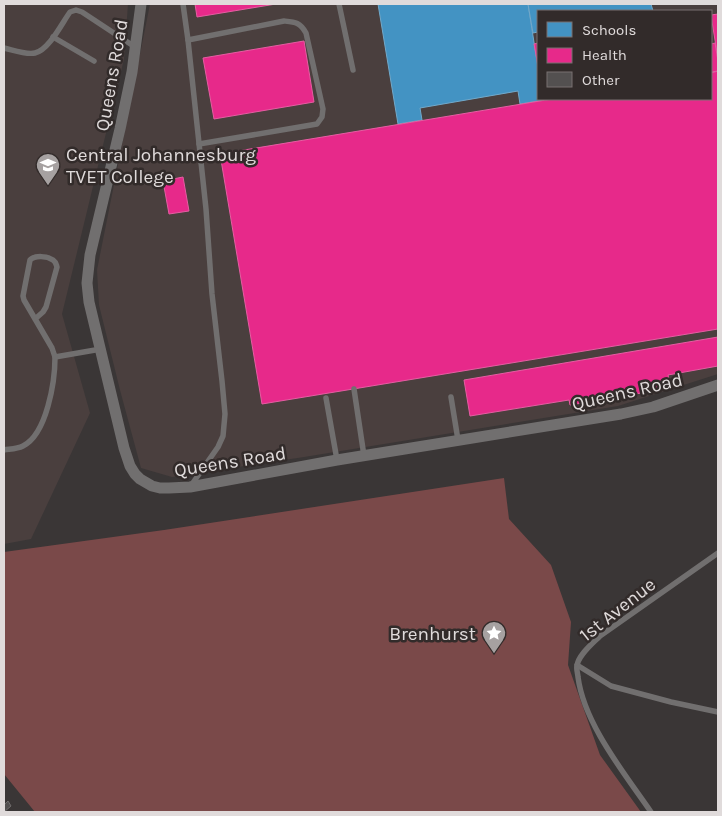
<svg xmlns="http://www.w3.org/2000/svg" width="722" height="816" font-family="Karla,sans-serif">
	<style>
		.built { fill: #4a3f3e; fill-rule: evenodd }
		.green { fill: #7a4949 }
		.schools { fill: #4393c3; stroke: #72a9ca }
		.health { fill: #e7298a; stroke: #e55ea2 }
		.building { fill: #535050; stroke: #706d6d }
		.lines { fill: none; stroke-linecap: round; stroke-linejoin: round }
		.service { stroke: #716f6f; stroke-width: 5.5 }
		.minor { stroke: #716f6f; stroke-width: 11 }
		.labels { text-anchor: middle; stroke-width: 5; stroke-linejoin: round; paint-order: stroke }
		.street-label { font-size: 19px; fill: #e0dbdb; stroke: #322b2a }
		.poi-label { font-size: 19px; fill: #e0dbdb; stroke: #322b2a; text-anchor: start }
	</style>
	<rect width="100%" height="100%" fill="#3a3636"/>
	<g class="built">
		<path d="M 4,4 L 128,4 L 124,59 L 62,314 L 90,413 L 31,539 L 4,544 Z"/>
		<path d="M 150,4 L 718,4 L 718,374 L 618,406 L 304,457 L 172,477 L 141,468 L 120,390 L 99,305 L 97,270 ZM 538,11 L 711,11 L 711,99 L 538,99 Z"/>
	</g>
	<path class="green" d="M 504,478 L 509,519 L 551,565 L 571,622 L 568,665 L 600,755 L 641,812 L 35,812 L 4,774 L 4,552 L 164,530 Z"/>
	<g class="schools">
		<path d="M 378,4 L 528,4 L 538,68 L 538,99 L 543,99 L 544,100 L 520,104 L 518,91 L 420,108 L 422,120 L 398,124 Z"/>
		<path d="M 528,4 L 651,4 L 653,11 L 538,11 L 538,32 L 533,33 Z"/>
	</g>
	<g class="health">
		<path d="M 195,4 L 276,4 L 197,17 Z"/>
		<path d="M 718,14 L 718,59 L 711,15 Z"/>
		<path d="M 304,41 L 314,102 L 214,119 L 203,58 Z"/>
		<path d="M 538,43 L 538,66 L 534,44 Z"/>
		<path d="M 715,43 L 718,61 L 718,71 L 711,72 L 711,44 Z"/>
		<path d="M 718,71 L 718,329 L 262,404 L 220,154 L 552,99 L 711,99 L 711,73 Z"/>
		<path d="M 183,177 L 189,211 L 169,214 L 163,181 Z"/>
		<path d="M 718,337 L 718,366 L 668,375 L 671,388 L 570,405 L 569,400 L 470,416 L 464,380 Z"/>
	</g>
	<path class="building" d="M 8,801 L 11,806 L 4,812 L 4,805 Z"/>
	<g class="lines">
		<g class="service">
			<path d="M 183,4 L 188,40 L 206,209 L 212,294 L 222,381 L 225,414 L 223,436 L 218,447 L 190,487"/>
			<path d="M 339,4 L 353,70"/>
			<path d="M 53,37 L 94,61"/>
			<path d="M 188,40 L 284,21 C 295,22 300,22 306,33 L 323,109 L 322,117 L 317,124 L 199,144"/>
			<path d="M 4,48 C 13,50 26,55 35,53 C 49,50 62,23 70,12 L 76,10 L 82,12 L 135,47"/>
			<path d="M 35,319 L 43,312 L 46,307 L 57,267 C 56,264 56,262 53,260 C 47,256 35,255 30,260 L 23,296 L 24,300 L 52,348 L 55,357 L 101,349"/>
			<path d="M 354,389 L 364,456"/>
			<path d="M 451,397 L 458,440"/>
			<path d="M 326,398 L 337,460"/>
			<path d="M 4,450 C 10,449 17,449 23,446 C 47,434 55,381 55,357"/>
			<path d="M 577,665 L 611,686 L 671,702 L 718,712"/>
			<path d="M 651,812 C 625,774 584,724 578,677 C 578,674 576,669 577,666 C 578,655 593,643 600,636 L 718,553"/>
		</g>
		<path class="minor" d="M 141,4 L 132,72 L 120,129 L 90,255 L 87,283 L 89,302 L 124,448 L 130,466 L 135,474 L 140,479 L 152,486 L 160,488 L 169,488 L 190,487 L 337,460 L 621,414 L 653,407 L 718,385"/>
	</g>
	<defs>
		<g id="university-pin" transform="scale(1.25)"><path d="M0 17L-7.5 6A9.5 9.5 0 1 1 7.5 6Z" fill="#a6a1a1" stroke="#322b2a"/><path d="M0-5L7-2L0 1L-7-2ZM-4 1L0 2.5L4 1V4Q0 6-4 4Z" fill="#fff"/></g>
		<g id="sight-pin" transform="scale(1.25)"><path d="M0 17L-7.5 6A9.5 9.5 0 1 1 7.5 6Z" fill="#a6a1a1" stroke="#322b2a"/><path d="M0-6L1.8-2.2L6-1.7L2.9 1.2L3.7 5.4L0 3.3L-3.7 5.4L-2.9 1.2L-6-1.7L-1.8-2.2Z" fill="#fff"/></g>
	</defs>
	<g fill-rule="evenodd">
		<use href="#university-pin" x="48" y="165"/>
		<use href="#sight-pin" x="494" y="633"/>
	</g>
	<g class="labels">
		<g class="street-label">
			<text transform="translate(111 75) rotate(-80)" y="7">Queens Road</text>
			<text transform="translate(627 391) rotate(-13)" y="7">Queens Road</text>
			<text transform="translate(230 461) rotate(-9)" y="7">Queens Road</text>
			<text transform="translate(617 609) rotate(-38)" y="7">1st Avenue</text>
		</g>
		<g class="poi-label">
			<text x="66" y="161">Central Johannesburg<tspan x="66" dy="22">TVET College</tspan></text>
			<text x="476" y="640" text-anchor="end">Brenhurst</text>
		</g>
	</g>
	<rect width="722" height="816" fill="none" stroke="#e0dbdb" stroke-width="10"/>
	<rect x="537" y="10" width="175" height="90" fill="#322b2a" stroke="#787171"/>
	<rect x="547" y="22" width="25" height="15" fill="#4393c3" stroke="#787171"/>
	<text x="582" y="35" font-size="15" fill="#e0dbdb">Schools</text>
	<rect x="547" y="48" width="25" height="15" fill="#e7298a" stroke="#787171"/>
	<text x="582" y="60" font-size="15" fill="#e0dbdb">Health</text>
	<rect x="547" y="72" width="25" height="15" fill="#535050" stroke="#787171"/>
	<text x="582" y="85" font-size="15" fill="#e0dbdb">Other</text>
</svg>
